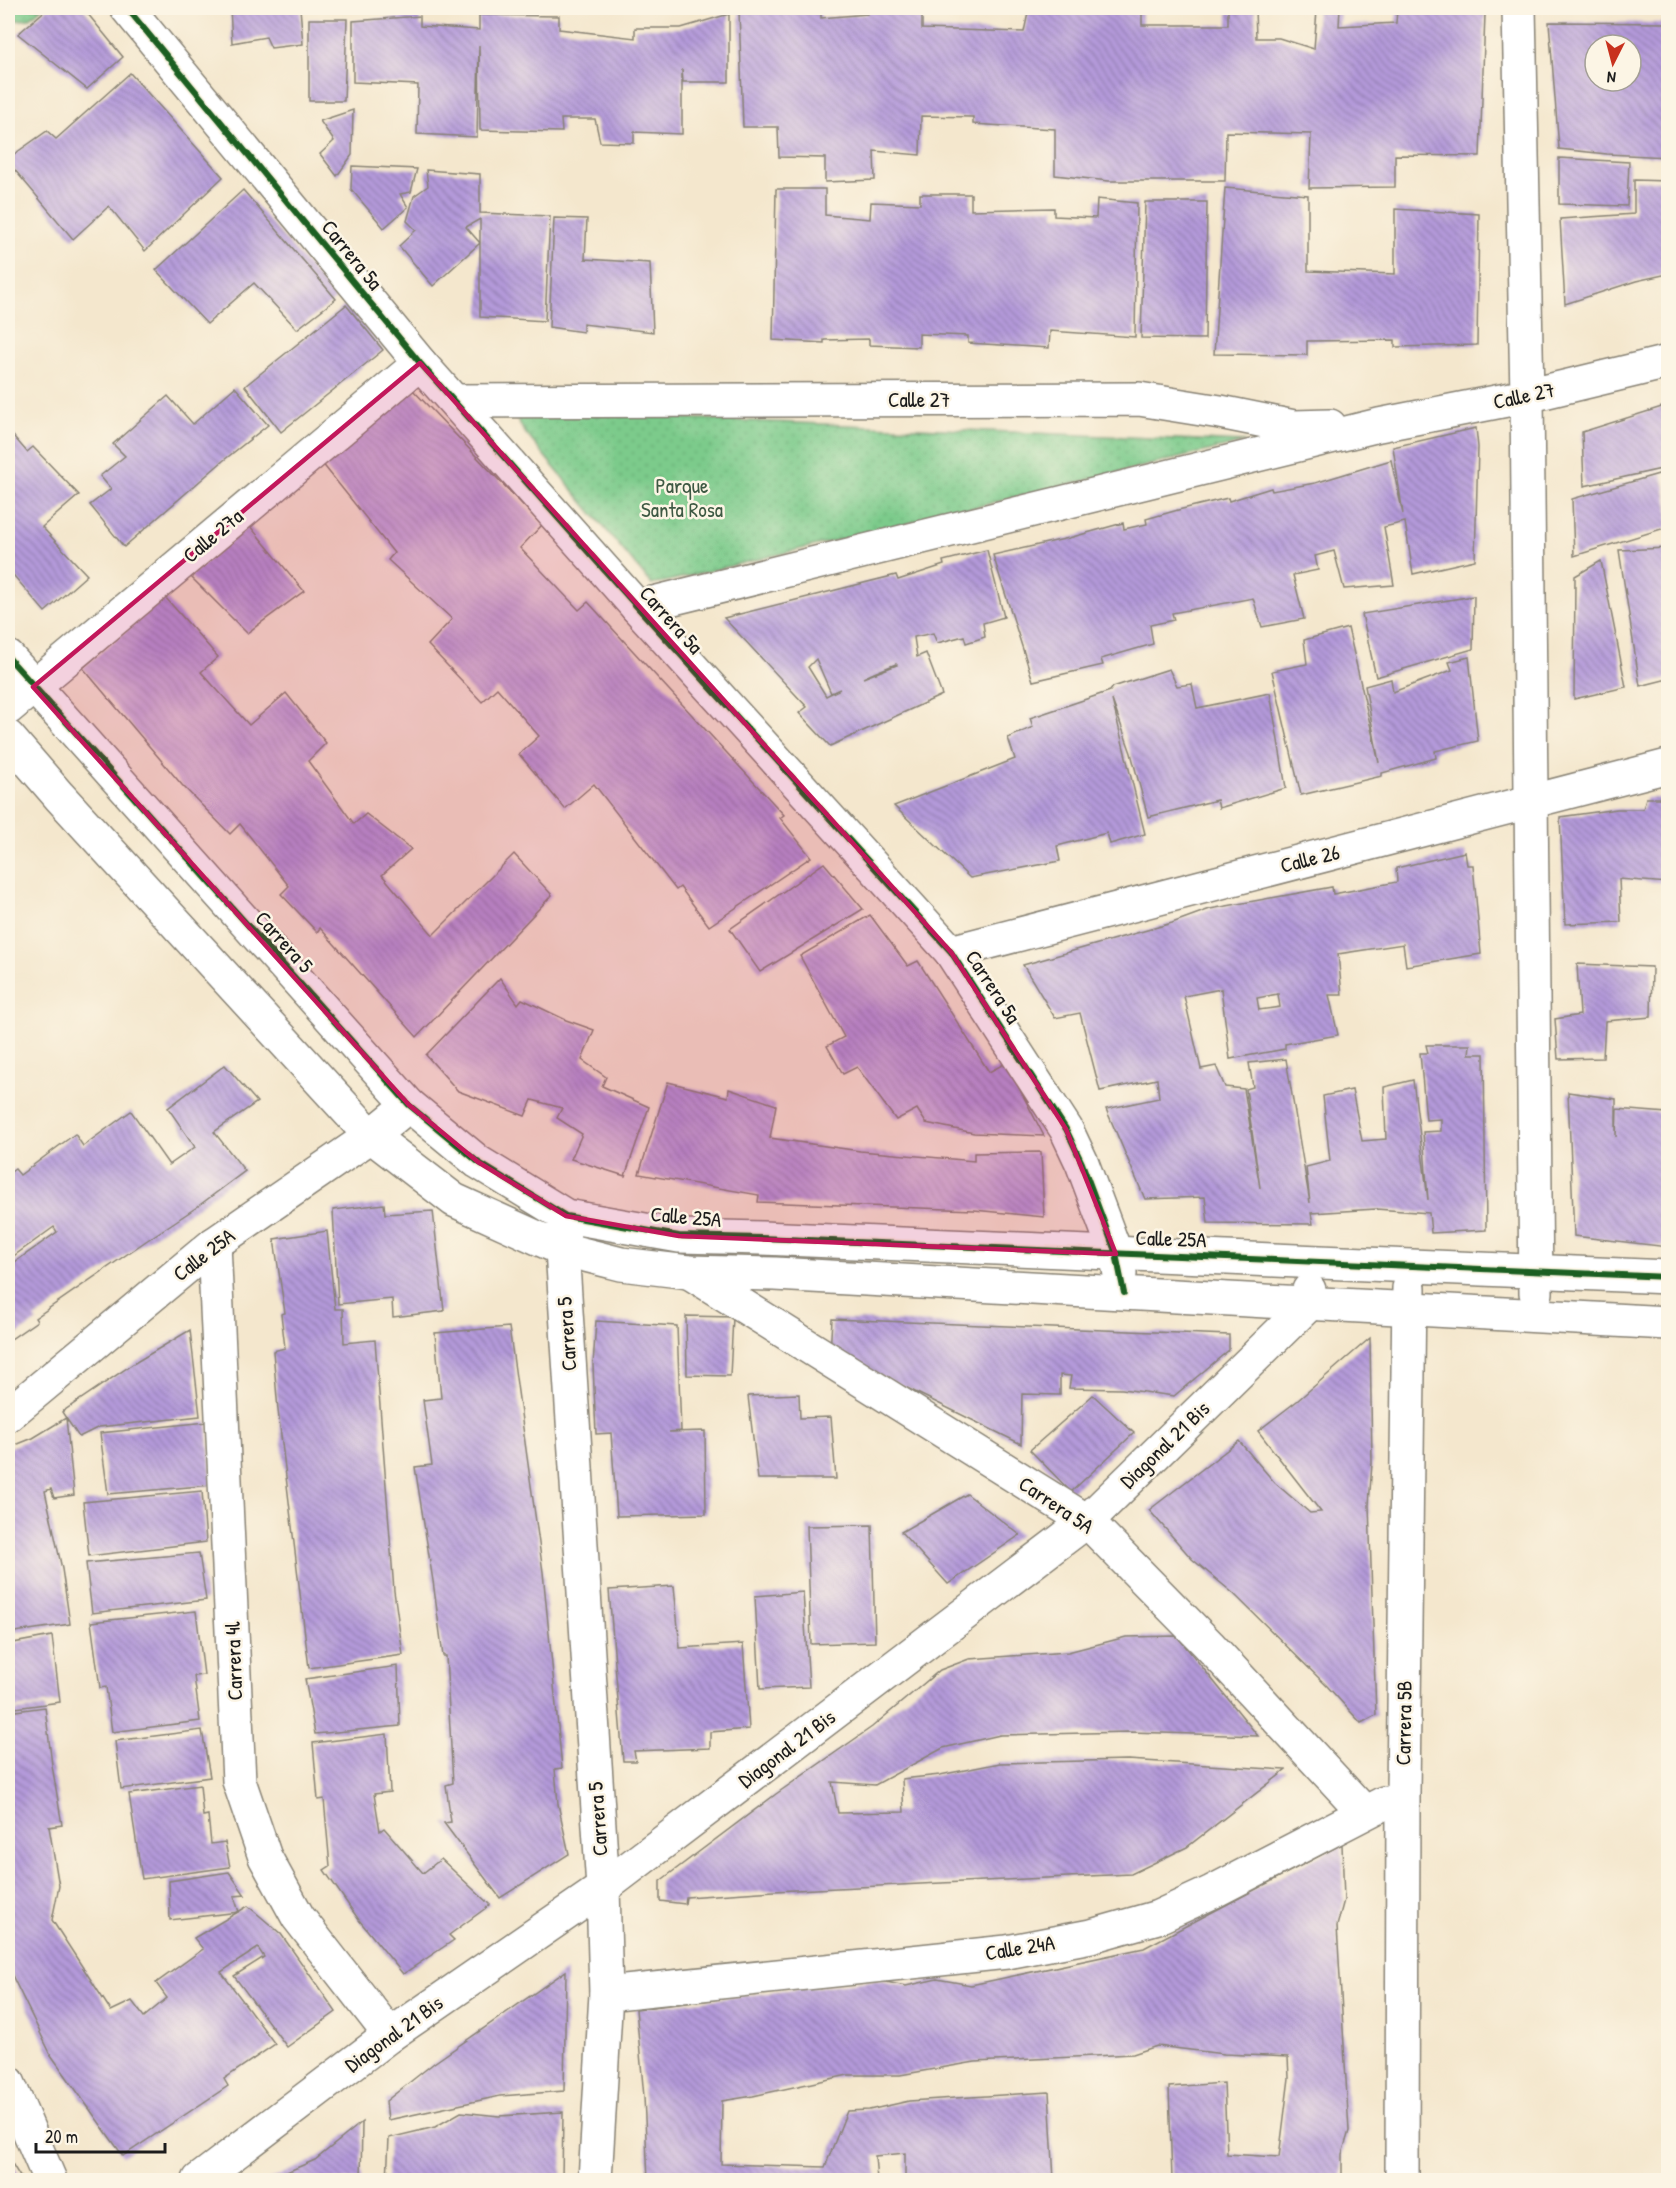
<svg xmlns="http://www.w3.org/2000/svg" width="1676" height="2188" font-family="'Patrick Hand',sans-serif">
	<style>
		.park { fill: url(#park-dots); stroke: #4c7454; stroke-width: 1.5 }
		.building { fill: url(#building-back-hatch); fill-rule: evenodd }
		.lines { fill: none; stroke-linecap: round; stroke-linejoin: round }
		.minor-casing { stroke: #888274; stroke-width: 36 }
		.minor { stroke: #fff; stroke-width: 33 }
		.cycleway-casing { stroke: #fcf5e5; stroke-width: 10 }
		.cycleway { stroke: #1b5e20; stroke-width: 6 }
		.marked { fill: #c2185b; fill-opacity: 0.2; stroke: #c2185b; stroke-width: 4.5; stroke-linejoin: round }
		.labels { text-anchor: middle; stroke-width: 5; stroke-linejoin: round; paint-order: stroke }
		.street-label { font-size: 21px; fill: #1c1c1c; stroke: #fcf5e5 }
		.park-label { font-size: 21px; fill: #3e5943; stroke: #fcf5e5 }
	</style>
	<defs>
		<pattern id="park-dots" width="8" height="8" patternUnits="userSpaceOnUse" patternTransform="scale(1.5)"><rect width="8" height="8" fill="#7ccb8b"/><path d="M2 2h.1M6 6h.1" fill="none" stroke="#6bae77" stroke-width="1.8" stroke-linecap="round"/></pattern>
		<pattern id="building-back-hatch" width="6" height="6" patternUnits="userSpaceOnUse" patternTransform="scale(1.5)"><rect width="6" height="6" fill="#b49ada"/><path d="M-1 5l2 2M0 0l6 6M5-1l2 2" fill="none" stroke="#927db0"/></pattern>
	</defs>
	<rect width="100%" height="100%" fill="#fcf5e5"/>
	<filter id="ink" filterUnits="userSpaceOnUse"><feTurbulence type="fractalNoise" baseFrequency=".0167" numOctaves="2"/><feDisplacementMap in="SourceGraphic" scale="12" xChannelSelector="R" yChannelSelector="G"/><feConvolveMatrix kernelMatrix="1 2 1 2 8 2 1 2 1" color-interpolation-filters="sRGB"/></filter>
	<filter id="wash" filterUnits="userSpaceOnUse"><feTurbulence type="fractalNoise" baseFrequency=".008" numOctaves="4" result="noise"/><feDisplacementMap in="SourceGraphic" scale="24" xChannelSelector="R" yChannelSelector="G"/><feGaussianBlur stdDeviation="1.35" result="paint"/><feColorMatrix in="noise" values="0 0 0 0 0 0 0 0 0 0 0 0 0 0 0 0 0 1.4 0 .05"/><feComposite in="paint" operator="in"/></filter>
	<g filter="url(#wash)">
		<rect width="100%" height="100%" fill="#f4e7cd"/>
		<g class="park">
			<path d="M 8,8 L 42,8 L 29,19 L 8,21 Z"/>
			<path d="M 514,411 L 1245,442 L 652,585 L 523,430 Z"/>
		</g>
		<g id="blocks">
			<g class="building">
				<path d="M 48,8 L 83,8 L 123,57 L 87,89 L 18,34 Z"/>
				<path d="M 230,8 L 300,8 L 303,44 L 271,48 L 266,37 L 232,43 Z"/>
				<path d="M 773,8 L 821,8 L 821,18 L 867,14 L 867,8 L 922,14 L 922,29 L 1024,32 L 1029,8 L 1142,8 L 1142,25 L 1228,25 L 1228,8 L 1255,8 L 1256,38 L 1279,38 L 1314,49 L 1317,10 L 1340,8 L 1339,26 L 1396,23 L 1397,9 L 1485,14 L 1480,156 L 1395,155 L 1395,187 L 1309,188 L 1311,134 L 1226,132 L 1225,181 L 1109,181 L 1055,175 L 1055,129 L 973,124 L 973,117 L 921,116 L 920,155 L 874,151 L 875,180 L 825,182 L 825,158 L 779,157 L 778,127 L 743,127 L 739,10 L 773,12 Z"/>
				<path d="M 729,14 L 729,82 L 683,82 L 682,69 L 682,134 L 634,132 L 634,143 L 600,142 L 595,119 L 561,119 L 562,132 L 480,130 L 479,45 L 477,137 L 417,134 L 418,85 L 353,82 L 353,21 L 420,16 L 420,26 L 479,30 L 479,15 L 559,16 L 559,29 L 635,38 L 635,28 L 681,28 Z"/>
				<path d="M 309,19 L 347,19 L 344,101 L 309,101 Z"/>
				<path d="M 1549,22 L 1668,23 L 1668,157 L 1607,154 L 1559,149 ZM 1595,45 L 1631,45 L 1631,81 L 1595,81 Z"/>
				<path d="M 130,73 L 223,177 L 145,251 L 109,206 L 73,239 L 8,162 L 8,154 L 10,157 L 47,131 L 56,139 Z"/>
				<path d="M 353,110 L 352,155 L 337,176 L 320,154 L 334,141 L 320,121 Z"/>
				<path d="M 1559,158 L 1629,162 L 1627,206 L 1559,204 Z"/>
				<path d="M 352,166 L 417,169 L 411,192 L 400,194 L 408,207 L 384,228 L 351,189 Z"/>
				<path d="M 426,170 L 480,174 L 480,213 L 550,216 L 545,321 L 480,317 L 480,219 L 466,227 L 480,243 L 433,286 L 399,246 L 416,230 L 407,221 L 414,196 L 428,186 Z"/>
				<path d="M 1634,180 L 1668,181 L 1668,274 L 1636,281 L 1565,304 L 1560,219 L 1634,214 Z"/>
				<path d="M 1225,188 L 1308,195 L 1308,271 L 1395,274 L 1395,209 L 1479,214 L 1477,345 L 1395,347 L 1395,340 L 1307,341 L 1307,355 L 1214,354 Z"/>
				<path d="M 776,189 L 825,189 L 825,215 L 870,219 L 871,202 L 920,204 L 920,194 L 971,194 L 971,210 L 1054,208 L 1054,216 L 1096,218 L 1097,199 L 1137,203 L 1135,337 L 1050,331 L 1049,348 L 968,343 L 968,336 L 919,334 L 919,347 L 869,345 L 869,339 L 824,340 L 824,343 L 773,340 Z"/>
				<path d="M 243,190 L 336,299 L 297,329 L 254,283 L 207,324 L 156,270 Z"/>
				<path d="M 1145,202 L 1207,202 L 1205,339 L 1141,338 Z"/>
				<path d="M 554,218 L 587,219 L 585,259 L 650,263 L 653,332 L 583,324 L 583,332 L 549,327 Z"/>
				<path d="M 346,305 L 383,350 L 281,432 L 245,386 Z"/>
				<path d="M 235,387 L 268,425 L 224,460 L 124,547 L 90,505 L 111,489 L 100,476 L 125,456 L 113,444 L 168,396 L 193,424 Z"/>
				<path d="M 410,387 L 542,525 L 520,548 L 579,610 L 588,602 L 784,815 L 780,818 L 811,857 L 709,926 L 680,887 L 676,890 L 594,784 L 565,809 L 519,754 L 539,736 L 497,688 L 482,702 L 428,645 L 452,619 L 388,560 L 394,553 L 322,463 Z"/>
				<path d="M 1668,405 L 1668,475 L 1666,468 L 1584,486 L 1582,432 Z"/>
				<path d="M 1476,428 L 1478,447 L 1475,560 L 1413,574 L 1405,522 L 1384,527 L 1394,585 L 1344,589 L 1334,551 L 1315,556 L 1318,570 L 1293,575 L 1304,619 L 1262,627 L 1253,598 L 1172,613 L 1174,620 L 1150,625 L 1153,644 L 1101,659 L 1103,665 L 1033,681 L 993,555 L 1069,538 L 1123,523 L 1124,529 L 1147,524 L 1146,519 L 1178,510 L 1228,498 L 1229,501 L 1271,488 L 1272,491 L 1315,483 L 1391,460 L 1403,514 L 1393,447 Z"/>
				<path d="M 8,430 L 27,452 L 33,447 L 79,495 L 42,527 L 87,575 L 45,612 L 8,569 Z"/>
				<path d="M 1662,473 L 1668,506 L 1668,527 L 1574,556 L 1572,499 Z"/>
				<path d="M 249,525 L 304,591 L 247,633 L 190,576 Z"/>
				<path d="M 1668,548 L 1668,679 L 1640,686 L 1619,550 Z"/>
				<path d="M 987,550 L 1004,617 L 983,623 L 985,637 L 966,643 L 964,636 L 937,643 L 933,633 L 914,637 L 917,657 L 926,653 L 942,695 L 830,746 L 799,713 L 807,707 L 724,618 L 896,575 L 898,580 L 944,565 L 943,561 ZM 816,659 L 831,693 L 840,689 L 826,696 L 808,667 ZM 896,664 L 897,665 L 863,678 L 874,673 Z"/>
				<path d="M 1601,561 L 1626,687 L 1574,699 L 1575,576 Z"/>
				<path d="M 1474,596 L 1473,649 L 1376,677 L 1362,614 Z"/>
				<path d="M 165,597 L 218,657 L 201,672 L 249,725 L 286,693 L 326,743 L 308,761 L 354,824 L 366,814 L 411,849 L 382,875 L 433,935 L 514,854 L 552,895 L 417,1037 L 320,928 L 317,932 L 281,894 L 289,886 L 240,824 L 230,834 L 182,785 L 83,668 Z"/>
				<path d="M 1348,628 L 1379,763 L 1365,686 L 1391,679 L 1393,692 L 1452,670 L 1449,662 L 1469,657 L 1478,741 L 1435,751 L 1436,758 L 1382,773 L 1382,776 L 1301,795 L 1272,671 L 1307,664 L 1304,640 Z"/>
				<path d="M 1169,669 L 1177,686 L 1192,684 L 1197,708 L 1270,693 L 1286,788 L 1219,808 L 1217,800 L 1148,817 L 1131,753 L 1112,700 L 1145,834 L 1110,844 L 1107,833 L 1057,846 L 1060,861 L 970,878 L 894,806 L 1015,759 L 1008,738 L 1033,727 L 1030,718 L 1110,691 L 1113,687 Z"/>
				<path d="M 1646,798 L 1668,798 L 1668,883 L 1619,879 L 1621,922 L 1565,924 L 1560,817 L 1617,809 L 1643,809 Z"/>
				<path d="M 1465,852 L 1467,865 L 1473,865 L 1481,954 L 1406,966 L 1403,944 L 1338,954 L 1342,995 L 1329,995 L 1338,1035 L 1285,1044 L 1285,1049 L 1230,1059 L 1221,989 L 1184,996 L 1201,1069 L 1216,1066 L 1225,1087 L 1244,1089 L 1260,1188 L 1246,1089 L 1253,1087 L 1249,1063 L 1286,1059 L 1310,1203 L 1306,1167 L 1330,1161 L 1323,1096 L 1352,1090 L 1362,1141 L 1386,1139 L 1384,1087 L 1413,1080 L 1428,1200 L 1423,1132 L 1441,1131 L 1441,1119 L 1426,1120 L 1420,1053 L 1428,1053 L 1426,1045 L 1470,1045 L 1469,1054 L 1484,1054 L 1486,1230 L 1431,1233 L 1429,1213 L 1376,1209 L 1311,1213 L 1313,1224 L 1208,1223 L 1205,1197 L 1145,1199 L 1106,1109 L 1159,1098 L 1157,1079 L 1100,1091 L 1080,1013 L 1055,1018 L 1023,965 L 1172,923 L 1210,909 L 1332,887 L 1333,894 L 1397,882 L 1396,868 ZM 1278,994 L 1280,1007 L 1259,1010 L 1257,998 Z"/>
				<path d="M 824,863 L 863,909 L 760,972 L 730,929 Z"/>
				<path d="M 870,915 L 908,966 L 918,961 L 989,1072 L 1006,1063 L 1044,1136 L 974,1133 L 926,1123 L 917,1109 L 896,1120 L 857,1067 L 843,1074 L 827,1046 L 844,1037 L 800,956 Z"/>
				<path d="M 1577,964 L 1652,967 L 1651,1017 L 1605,1021 L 1603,1058 L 1558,1059 L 1555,1019 L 1580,1015 Z"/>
				<path d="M 500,978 L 518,1004 L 522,999 L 566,1020 L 594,1030 L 582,1060 L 606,1077 L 602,1086 L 649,1107 L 625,1176 L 571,1159 L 582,1134 L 557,1118 L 562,1108 L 532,1100 L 525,1116 L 458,1091 L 426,1055 Z"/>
				<path d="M 225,1065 L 257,1102 L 214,1132 L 245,1171 L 197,1207 L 146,1241 L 35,1318 L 37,1321 L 8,1341 L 8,1267 L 57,1232 L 54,1227 L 8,1260 L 8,1174 L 15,1169 L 20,1175 L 75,1134 L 83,1146 L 131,1111 L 169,1165 L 195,1147 L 168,1108 Z"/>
				<path d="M 668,1082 L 728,1097 L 729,1089 L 776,1105 L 770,1138 L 860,1151 L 974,1161 L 974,1153 L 1041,1152 L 1044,1217 L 974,1210 L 758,1202 L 759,1195 L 639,1174 Z"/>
				<path d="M 1568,1092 L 1616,1099 L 1616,1137 L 1617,1109 L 1667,1113 L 1668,1247 L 1574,1236 Z"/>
				<path d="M 384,1204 L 385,1214 L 433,1211 L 444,1311 L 393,1317 L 392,1299 L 338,1304 L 333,1210 Z"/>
				<path d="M 327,1231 L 335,1309 L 343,1309 L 344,1343 L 375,1340 L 394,1591 L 403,1655 L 309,1668 L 278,1410 L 273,1351 L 285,1348 L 281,1314 L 285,1313 L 274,1239 Z"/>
				<path d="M 686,1316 L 733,1317 L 730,1376 L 687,1375 Z"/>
				<path d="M 832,1319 L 1229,1335 L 1229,1350 L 1174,1396 L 1122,1389 L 1069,1388 L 1071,1376 L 1060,1375 L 1060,1395 L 1022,1394 L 1021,1444 L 903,1386 L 830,1354 Z"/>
				<path d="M 596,1321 L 677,1326 L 681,1431 L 669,1432 L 705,1431 L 706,1514 L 617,1516 L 611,1433 L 596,1434 L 593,1365 Z"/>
				<path d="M 509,1327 L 543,1572 L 562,1768 L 555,1769 L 558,1804 L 569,1854 L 500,1898 L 444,1823 L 451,1822 L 446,1785 L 453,1783 L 446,1656 L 443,1656 L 433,1581 L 415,1467 L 432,1465 L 423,1400 L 441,1398 L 435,1333 Z"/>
				<path d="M 190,1330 L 200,1416 L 99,1427 L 79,1437 L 66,1418 L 74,1495 L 54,1498 L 51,1489 L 45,1491 L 62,1569 L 70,1624 L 8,1633 L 8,1448 L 33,1438 L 66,1418 L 62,1412 L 133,1364 Z"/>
				<path d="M 1370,1338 L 1372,1463 L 1369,1505 L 1376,1715 L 1361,1723 L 1327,1686 L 1234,1594 L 1192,1559 L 1149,1510 L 1239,1441 L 1275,1483 L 1310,1513 L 1321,1512 L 1258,1431 L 1297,1401 Z"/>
				<path d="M 799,1394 L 800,1418 L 831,1417 L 836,1479 L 758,1479 L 748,1396 Z"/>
				<path d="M 1093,1395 L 1134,1433 L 1071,1492 L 1030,1450 Z"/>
				<path d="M 207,1422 L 212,1485 L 108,1494 L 100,1433 Z"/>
				<path d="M 202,1491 L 206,1542 L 89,1556 L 83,1502 Z"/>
				<path d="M 967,1494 L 1020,1535 L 948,1584 L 901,1532 Z"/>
				<path d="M 872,1525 L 875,1642 L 811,1644 L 807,1526 Z"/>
				<path d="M 199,1553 L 206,1600 L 92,1613 L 86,1563 Z"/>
				<path d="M 674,1586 L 680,1648 L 743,1644 L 749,1729 L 710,1732 L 710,1748 L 634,1751 L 636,1761 L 623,1761 L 609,1590 Z"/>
				<path d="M 803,1592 L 809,1687 L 760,1689 L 755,1596 Z"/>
				<path d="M 196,1611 L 204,1675 L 194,1676 L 200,1721 L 112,1732 L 106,1687 L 100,1688 L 91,1622 Z"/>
				<path d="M 52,1636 L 60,1702 L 8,1709 L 8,1644 Z"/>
				<path d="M 1177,1636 L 1258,1736 L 1130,1732 L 1000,1735 L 943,1748 L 875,1785 L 832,1782 L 838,1813 L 904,1812 L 902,1779 L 940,1775 L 1000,1763 L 1128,1760 L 1286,1770 L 1187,1847 L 1131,1874 L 774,1891 L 686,1897 L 685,1904 L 660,1901 L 660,1881 L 776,1794 L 872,1727 L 940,1670 L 969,1659 L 1068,1652 L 1126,1637 Z"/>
				<path d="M 398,1666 L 400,1726 L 315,1734 L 305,1679 Z"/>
				<path d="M 45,1707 L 52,1765 L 62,1825 L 49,1827 L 59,1886 L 52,1920 L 111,2011 L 132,2001 L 144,2017 L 167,1998 L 156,1983 L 203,1949 L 194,1938 L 248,1906 L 281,1934 L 336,2012 L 287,2047 L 234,1976 L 264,1957 L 258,1948 L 221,1972 L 275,2044 L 224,2079 L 228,2086 L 123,2156 L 51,2055 L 8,1967 L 8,1712 Z"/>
				<path d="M 202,1730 L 210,1777 L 121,1789 L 115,1741 Z"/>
				<path d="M 387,1734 L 390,1792 L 374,1794 L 380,1831 L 384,1828 L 423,1873 L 441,1859 L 490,1905 L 449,1935 L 454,1940 L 403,1974 L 359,1920 L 324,1870 L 330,1866 L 324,1799 L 318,1800 L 313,1743 Z"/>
				<path d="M 200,1785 L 203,1816 L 208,1815 L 211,1844 L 225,1842 L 230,1867 L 142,1879 L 129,1794 Z"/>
				<path d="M 1342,1844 L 1344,1900 L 1337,1926 L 1349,2131 L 1342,2154 L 1342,2180 L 1172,2180 L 1169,2087 L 1224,2083 L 1227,2154 L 1279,2157 L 1289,2078 L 1288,2057 L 1224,2054 L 1157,2046 L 1133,2054 L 975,2062 L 900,2075 L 848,2075 L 753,2096 L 722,2101 L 721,2164 L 825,2167 L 847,2111 L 869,2110 L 909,2101 L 1049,2092 L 1054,2180 L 905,2180 L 905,2153 L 875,2156 L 877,2180 L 648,2180 L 644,2097 L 636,2009 L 876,1980 L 906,1986 L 937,1979 L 971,1985 L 1144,1948 Z"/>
				<path d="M 229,1872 L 245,1895 L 234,1896 L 239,1912 L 170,1920 L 169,1881 Z"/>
				<path d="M 566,1971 L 564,2091 L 500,2096 L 388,2120 L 386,2101 L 434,2063 Z"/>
				<path d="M 461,2112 L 499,2116 L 563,2112 L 562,2180 L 387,2180 L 389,2138 L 435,2127 Z"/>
				<path d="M 362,2122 L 361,2180 L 268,2180 L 315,2160 Z"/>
				<path d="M 8,2157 L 22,2180 L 8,2180 Z"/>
			</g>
		</g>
	</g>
	<g filter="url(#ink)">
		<use href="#blocks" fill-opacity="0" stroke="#888274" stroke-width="1.5"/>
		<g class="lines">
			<g class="minor-casing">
				<g id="minor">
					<path d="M 127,8 L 420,363 L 637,607 L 951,952 L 1066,1129 L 1082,1163 L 1116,1254 L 1120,1274"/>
					<path d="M 1519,8 L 1527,396 L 1536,1293"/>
					<path d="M 455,401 L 1139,399 L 1220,412 L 1294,427 L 1330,426"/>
					<path d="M 637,607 L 1379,425 L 1527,396 L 1668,362"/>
					<path d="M 8,657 L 409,1105 L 478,1162 L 566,1216 L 679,1236 L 762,1238 L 1668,1277"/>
					<path d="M 8,708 L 420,363"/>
					<path d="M 8,737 L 59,796 L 371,1136 L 454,1200 L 562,1249 L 621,1264 L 688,1272 L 775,1274 L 1668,1323"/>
					<path d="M 951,952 L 1668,766"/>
					<path d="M 564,1230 L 562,1249 L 603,1888 L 606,1994 L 595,2180"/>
					<path d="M 214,1244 L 239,1781 L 265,1857 L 298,1917 L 390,2035"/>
					<path d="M 689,1272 L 1087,1521 L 1209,1645 L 1364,1812"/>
					<path d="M 8,1415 L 214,1244 L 371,1136 L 409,1105"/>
					<path d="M 606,1994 L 1007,1952 L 1091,1936 L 1158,1917 L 1212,1892 L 1384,1803"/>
					<path d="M 8,2082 L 50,2180"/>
					<path d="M 199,2180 L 390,2035 L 603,1888 L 1087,1521 L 1310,1303 L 1309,1290"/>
					<path d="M 1402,2180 L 1403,1794 L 1409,1288"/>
				</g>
			</g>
			<use href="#minor" class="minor"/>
			<g class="cycleway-casing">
				<g id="cycleway">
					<path d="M 127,8 L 420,363 L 637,607 L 951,952 L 1066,1129 L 1082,1163 L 1116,1254 L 1124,1293"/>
					<path d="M 8,657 L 409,1105 L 478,1162 L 566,1216 L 679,1236 L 762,1238 L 1668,1277"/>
				</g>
			</g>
			<use href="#cycleway" class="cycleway"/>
		</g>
	</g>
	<path class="marked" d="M 420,363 L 951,952 L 1066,1129 L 1116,1254 L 679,1236 L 566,1216 L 478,1162 L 409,1105 L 33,687 Z"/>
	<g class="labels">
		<g class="street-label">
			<text transform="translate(352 255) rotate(51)" y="7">Carrera 5a</text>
			<text transform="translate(1524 396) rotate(-12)" y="7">Calle 27</text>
			<text x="919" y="407">Calle 27</text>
			<text transform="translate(213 536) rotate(-40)" y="7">Calle 27a</text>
			<text transform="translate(671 620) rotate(48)" y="7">Carrera 5a</text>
			<text transform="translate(1310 859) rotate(-14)" y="7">Calle 26</text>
			<text transform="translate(284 942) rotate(48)" y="7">Carrera 5</text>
			<text transform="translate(993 987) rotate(57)" y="7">Carrera 5a</text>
			<text transform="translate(686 1217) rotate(5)" y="7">Calle 25A</text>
			<text transform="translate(1171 1239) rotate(2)" y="7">Calle 25A</text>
			<text transform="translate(204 1255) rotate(-38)" y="7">Calle 25A</text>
			<text transform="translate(567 1334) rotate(-94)" y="7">Carrera 5</text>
			<text transform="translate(1165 1445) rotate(-44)" y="7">Diagonal 21 Bis</text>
			<text transform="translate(1056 1505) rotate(34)" y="7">Carrera 5A</text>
			<text transform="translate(234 1661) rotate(-92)" y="7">Carrera 4l</text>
			<text transform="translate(1404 1723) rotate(-89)" y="7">Carrera 5B</text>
			<text transform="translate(787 1749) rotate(-37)" y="7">Diagonal 21 Bis</text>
			<text transform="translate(598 1819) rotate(-94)" y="7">Carrera 5</text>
			<text transform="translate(1020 1948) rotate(-9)" y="7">Calle 24A</text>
			<text transform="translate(394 2034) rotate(-36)" y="7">Diagonal 21 Bis</text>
		</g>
		<g class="park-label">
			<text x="682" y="493">Parque<tspan x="682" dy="24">Santa Rosa</tspan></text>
		</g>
	</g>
	<rect width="1676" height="2188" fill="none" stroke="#fcf5e5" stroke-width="30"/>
	<g transform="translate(1613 63) rotate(186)"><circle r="28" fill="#fcf5e5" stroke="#a29e95" stroke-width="1.5"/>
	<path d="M0-4.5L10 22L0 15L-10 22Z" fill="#c8321e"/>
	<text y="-9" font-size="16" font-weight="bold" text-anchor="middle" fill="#1c1c1c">N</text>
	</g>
	<path d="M36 2143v9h129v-9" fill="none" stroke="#1c1c1c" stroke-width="3"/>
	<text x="45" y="2143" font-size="18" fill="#1c1c1c" stroke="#fcf5e5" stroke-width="4.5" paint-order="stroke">20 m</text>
</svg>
